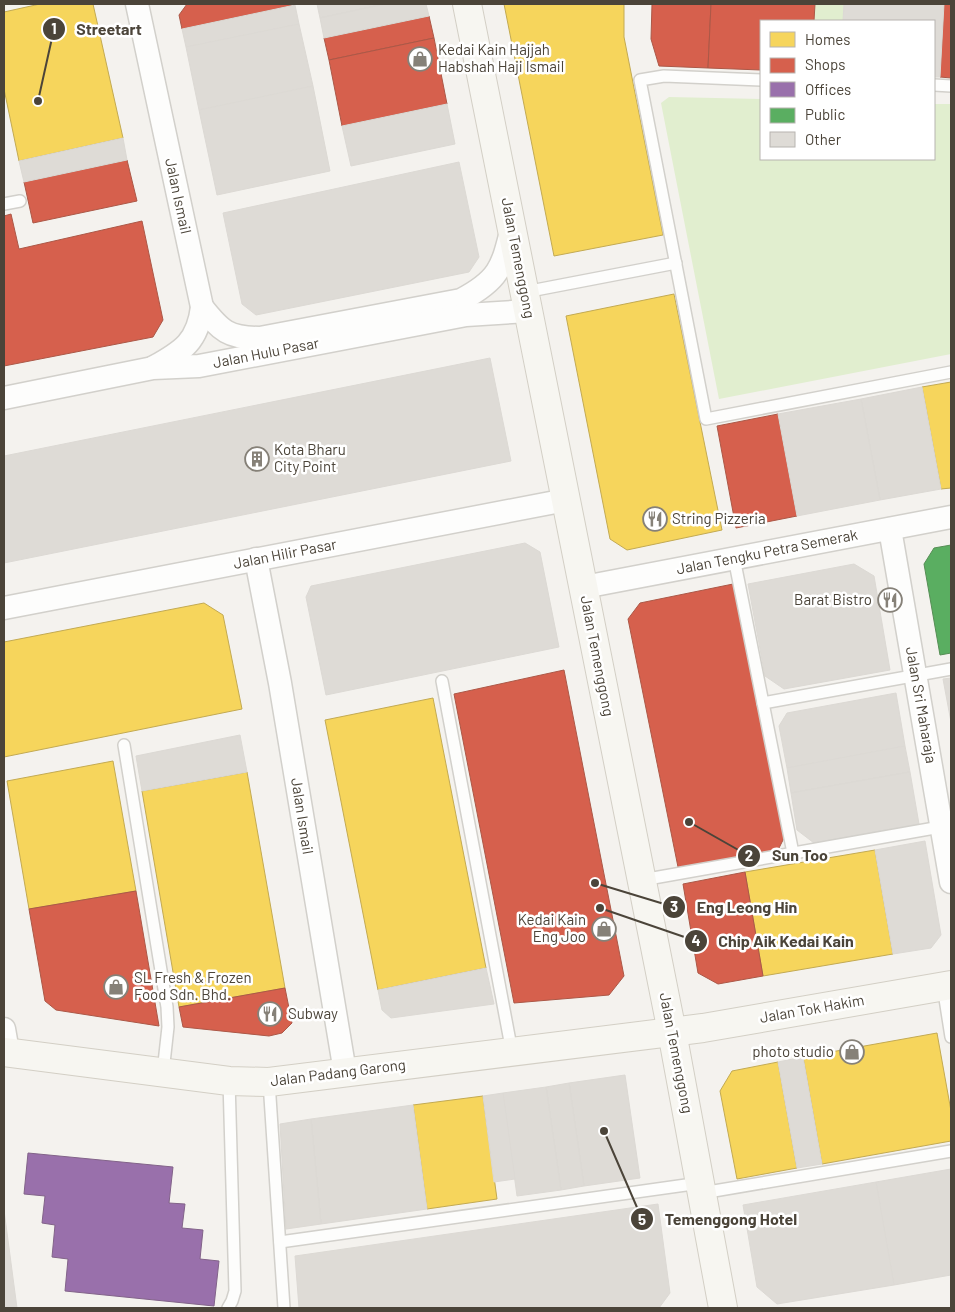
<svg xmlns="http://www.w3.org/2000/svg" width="955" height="1312" font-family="Barlow,sans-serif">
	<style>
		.green { fill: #e1eecf }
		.homes { fill: #f6d55c; stroke: #c3aa52 }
		.shops { fill: #d6604d; stroke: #ac5847 }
		.offices { fill: #9970ab; stroke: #826389 }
		.public { fill: #5aae61; stroke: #568e55 }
		.building { fill: #dedbd6; stroke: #dcd9d4 }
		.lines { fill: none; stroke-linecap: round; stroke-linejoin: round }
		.lane-casing { stroke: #d2d0cb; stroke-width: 14 }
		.street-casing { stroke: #d2d0cb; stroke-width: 25 }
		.secondary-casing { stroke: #d3cfc5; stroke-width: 30 }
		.lane { stroke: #fdfdfc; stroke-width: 11 }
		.street { stroke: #fdfdfc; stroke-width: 22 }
		.secondary { stroke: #f7f6f1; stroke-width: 28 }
		.labels { text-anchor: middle; stroke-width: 5; stroke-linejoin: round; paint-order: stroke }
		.poi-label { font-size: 15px; fill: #4b4439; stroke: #fff; text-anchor: start }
		.street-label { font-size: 15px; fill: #4b4439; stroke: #fff }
		.leader { fill: none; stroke: #4b4439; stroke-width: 2 }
		.callout-dot { fill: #4b4439; stroke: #fff; stroke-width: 2 }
		.mark-label { font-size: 15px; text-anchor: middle; font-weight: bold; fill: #fff }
		.callout-label { font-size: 16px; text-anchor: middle; font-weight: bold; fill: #4b4439; stroke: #fff; stroke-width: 5; stroke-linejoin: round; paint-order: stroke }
	</style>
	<rect width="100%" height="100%" fill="#f4f2ee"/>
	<g class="green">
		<path d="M 815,4 L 844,4 L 843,21 L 814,21 Z"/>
		<path d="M 669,97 L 761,99 L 761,159 L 934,159 L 934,104 L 951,104 L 951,354 L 719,399 L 661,103 Z"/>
	</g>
	<g class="homes">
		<path d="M 40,4 L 93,4 L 123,138 L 19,161 L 4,89 L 4,12 Z"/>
		<path d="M 504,4 L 624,4 L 624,37 L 663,235 L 554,256 Z"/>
		<path d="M 674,294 L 722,530 L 627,550 L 610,539 L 566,316 Z"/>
		<path d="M 951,382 L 951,488 L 941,489 L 922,387 Z"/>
		<path d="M 204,603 L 223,615 L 242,709 L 4,757 L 4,642 Z"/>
		<path d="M 433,698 L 486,968 L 378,990 L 325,720 Z"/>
		<path d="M 113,761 L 136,891 L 29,909 L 7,781 Z"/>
		<path d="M 247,772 L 285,988 L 179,1007 L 142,791 Z"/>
		<path d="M 875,850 L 893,954 L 763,976 L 745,872 Z"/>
		<path d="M 937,1033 L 951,1111 L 951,1141 L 822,1164 L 803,1057 Z"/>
		<path d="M 778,1062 L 797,1168 L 737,1179 L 720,1091 L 732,1071 Z"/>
		<path d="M 483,1096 L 497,1199 L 427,1209 L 413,1105 Z"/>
	</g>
	<g class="shops">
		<path d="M 187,4 L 295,4 L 295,5 L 182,29 L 179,15 Z"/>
		<path d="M 652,4 L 711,4 L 708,68 L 659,66 L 651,39 Z"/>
		<path d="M 711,4 L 815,4 L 814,21 L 761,21 L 761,70 L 708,68 Z"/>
		<path d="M 944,4 L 951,4 L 951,78 L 940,77 Z"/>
		<path d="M 429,16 L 434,38 L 329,60 L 324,38 Z"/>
		<path d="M 434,38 L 447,104 L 342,126 L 329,60 Z"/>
		<path d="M 127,160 L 137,201 L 33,223 L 24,182 Z"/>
		<path d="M 11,214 L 19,249 L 142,221 L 163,320 L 153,337 L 4,366 L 4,216 Z"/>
		<path d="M 778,414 L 797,516 L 736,528 L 717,426 Z"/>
		<path d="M 733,584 L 784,838 L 777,852 L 678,867 L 628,619 L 640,603 Z"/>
		<path d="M 564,670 L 624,976 L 609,995 L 514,1003 L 454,694 Z"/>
		<path d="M 745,872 L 763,976 L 718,984 L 698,973 L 683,884 Z"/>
		<path d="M 136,891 L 159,1026 L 56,1010 L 45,1001 L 29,909 Z"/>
		<path d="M 285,988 L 292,1023 L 282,1033 L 269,1036 L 183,1027 L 179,1007 Z"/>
	</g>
	<path class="offices" d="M 28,1153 L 173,1167 L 169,1203 L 185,1204 L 182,1228 L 203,1230 L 200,1259 L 219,1261 L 214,1306 L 65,1291 L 68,1259 L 52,1257 L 55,1225 L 42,1223 L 45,1196 L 24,1194 Z"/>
	<path class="public" d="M 951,545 L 951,653 L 940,655 L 924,564 L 934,548 Z"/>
	<g class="building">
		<path d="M 317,4 L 385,4 L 320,18 Z"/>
		<path d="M 385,4 L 426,4 L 429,16 L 324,38 L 320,18 Z"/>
		<path d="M 844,4 L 944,4 L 940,77 L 934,77 L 934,21 L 843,21 Z"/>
		<path d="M 295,5 L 299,24 L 186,47 L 182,29 Z"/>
		<path d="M 299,24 L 313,86 L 199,110 L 186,47 Z"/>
		<path d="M 313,86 L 330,171 L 217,195 L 199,110 Z"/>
		<path d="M 447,104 L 455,144 L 351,166 L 342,126 Z"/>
		<path d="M 123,138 L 127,160 L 24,182 L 19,161 Z"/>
		<path d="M 459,162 L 479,257 L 469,272 L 256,315 L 242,304 L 223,213 Z"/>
		<path d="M 490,358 L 511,461 L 4,563 L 4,456 Z"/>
		<path d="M 922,387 L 941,489 L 880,500 L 861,399 Z"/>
		<path d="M 861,399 L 880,500 L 797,516 L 778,414 Z"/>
		<path d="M 525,543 L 540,552 L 559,647 L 326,695 L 306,597 L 311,586 Z"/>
		<path d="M 854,564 L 874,576 L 890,670 L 784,689 L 765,676 L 748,584 Z"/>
		<path d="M 951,678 L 951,722 L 943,679 Z"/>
		<path d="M 896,693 L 905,746 L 787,768 L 779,726 L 787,713 Z"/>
		<path d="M 240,735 L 247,772 L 142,791 L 136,756 Z"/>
		<path d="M 905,746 L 910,772 L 791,793 L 787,768 Z"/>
		<path d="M 910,772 L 919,824 L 814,843 L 797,830 L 791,793 Z"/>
		<path d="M 925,841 L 941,935 L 931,948 L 893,954 L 875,850 Z"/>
		<path d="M 486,968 L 494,1004 L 391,1018 L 382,1010 L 378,990 Z"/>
		<path d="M 803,1057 L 822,1164 L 797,1168 L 778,1062 Z"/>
		<path d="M 625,1075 L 640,1178 L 584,1186 L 569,1083 Z"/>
		<path d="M 569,1083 L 584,1186 L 561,1190 L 546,1087 Z"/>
		<path d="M 546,1087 L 561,1190 L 517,1196 L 503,1093 Z"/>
		<path d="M 503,1093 L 515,1179 L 494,1182 L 483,1096 Z"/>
		<path d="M 413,1105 L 427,1209 L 321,1224 L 311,1119 Z"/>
		<path d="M 311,1119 L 321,1224 L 286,1229 L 280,1124 Z"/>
		<path d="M 951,1169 L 951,1275 L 894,1285 L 876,1182 Z"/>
		<path d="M 876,1182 L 894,1285 L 777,1304 L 757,1287 L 743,1205 Z"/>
		<path d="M 658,1204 L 670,1293 L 659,1308 L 299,1308 L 295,1256 Z"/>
		<path d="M 4,1210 L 17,1308 L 4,1308 Z"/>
	</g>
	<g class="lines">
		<g class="lane-casing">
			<g id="lane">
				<path d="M 761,80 L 664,76 L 640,80 L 706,419 L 951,372"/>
				<path d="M 934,85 L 951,86"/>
				<path d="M 4,204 L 20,201"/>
				<path d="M 525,292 L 676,263"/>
				<path d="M 734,558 L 793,853"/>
				<path d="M 442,681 L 512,1052"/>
				<path d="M 763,703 L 951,669"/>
				<path d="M 124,745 L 167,1007 L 168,1027 L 163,1072"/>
				<path d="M 642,880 L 946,826"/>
				<path d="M 943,986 L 951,1037"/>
				<path d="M 269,1082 L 284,1308"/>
				<path d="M 702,1193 L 951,1151"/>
				<path d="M 280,1242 L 700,1183"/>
				<path d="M 228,1308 L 232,1301 L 235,1291 L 229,1081"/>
			</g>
		</g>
		<g class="street-casing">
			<g id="street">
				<path d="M 137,4 L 202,307 C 198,341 183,351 154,367"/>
				<path d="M 202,307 C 221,331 228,338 260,338 L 461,300 C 499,280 502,268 512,228"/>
				<path d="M 4,398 L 153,368 L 199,366 L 466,315 L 528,311"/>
				<path d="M 890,529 L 951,882"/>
				<path d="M 256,559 L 280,683 L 345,1072"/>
				<path d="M 584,587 L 951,517"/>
				<path d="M 4,608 L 566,500"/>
				<path d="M 4,1029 L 8,1052"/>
			</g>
		</g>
		<g class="secondary-casing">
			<g id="secondary">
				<path d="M 467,4 L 672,1032 L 723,1308"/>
				<path d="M 4,1052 L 229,1081 L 269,1082 L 703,1028 L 951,985"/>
			</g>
		</g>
		<use href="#lane" class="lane"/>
		<use href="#street" class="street"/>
		<use href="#secondary" class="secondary"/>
	</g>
	<defs>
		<g id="shop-ring" transform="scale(1.25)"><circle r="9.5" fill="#fff" stroke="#868178" stroke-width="1.5"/><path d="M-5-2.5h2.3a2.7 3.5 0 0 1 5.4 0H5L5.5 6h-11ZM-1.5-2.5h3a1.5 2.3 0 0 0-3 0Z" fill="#868178"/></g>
		<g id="building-ring" transform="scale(1.25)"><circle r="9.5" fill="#fff" stroke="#868178" stroke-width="1.5"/><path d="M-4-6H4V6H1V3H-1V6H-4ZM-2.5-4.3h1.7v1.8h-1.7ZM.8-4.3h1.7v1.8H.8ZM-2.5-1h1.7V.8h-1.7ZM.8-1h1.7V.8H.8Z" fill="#868178"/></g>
		<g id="restaurant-ring" transform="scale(1.25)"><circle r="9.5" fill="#fff" stroke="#868178" stroke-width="1.5"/><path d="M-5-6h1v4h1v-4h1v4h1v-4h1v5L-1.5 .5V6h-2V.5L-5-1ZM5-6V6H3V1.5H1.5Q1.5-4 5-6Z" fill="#868178"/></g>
	</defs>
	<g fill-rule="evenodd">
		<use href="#shop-ring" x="420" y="59"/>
		<use href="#building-ring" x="257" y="459"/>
		<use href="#restaurant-ring" x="655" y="519"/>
		<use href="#restaurant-ring" x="890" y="600"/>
		<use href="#shop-ring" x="604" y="929"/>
		<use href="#shop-ring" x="116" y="987"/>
		<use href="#restaurant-ring" x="270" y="1014"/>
		<use href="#shop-ring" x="852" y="1052"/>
	</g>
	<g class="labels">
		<g class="poi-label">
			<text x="438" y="55">Kedai Kain Hajjah<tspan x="438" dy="17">Habshah Haji Ismail</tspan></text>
			<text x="274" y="455">Kota Bharu<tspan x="274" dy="17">City Point</tspan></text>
			<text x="672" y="524">String Pizzeria</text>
			<text x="872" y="605" text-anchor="end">Barat Bistro</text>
			<text x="586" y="925" text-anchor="end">Kedai Kain<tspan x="586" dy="17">Eng Joo</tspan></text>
			<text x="134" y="983">SL Fresh &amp; Frozen<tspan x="134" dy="17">Food Sdn. Bhd.</tspan></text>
			<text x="288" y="1019">Subway</text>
			<text x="834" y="1057" text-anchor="end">photo studio</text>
		</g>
		<g class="street-label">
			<text transform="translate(178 196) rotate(78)" y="5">Jalan Ismail</text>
			<text transform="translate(518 258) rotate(79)" y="5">Jalan Temenggong</text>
			<text transform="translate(266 353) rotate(-11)" y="5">Jalan Hulu Pasar</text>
			<text transform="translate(767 552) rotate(-11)" y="5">Jalan Tengku Petra Semerak</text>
			<text transform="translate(285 554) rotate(-11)" y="5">Jalan Hilir Pasar</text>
			<text transform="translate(597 656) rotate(79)" y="5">Jalan Temenggong</text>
			<text transform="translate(921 705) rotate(80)" y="5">Jalan Sri Maharaja</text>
			<text transform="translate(302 816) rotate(81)" y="5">Jalan Ismail</text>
			<text transform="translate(812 1009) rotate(-10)" y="5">Jalan Tok Hakim</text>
			<text transform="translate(676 1053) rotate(79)" y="5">Jalan Temenggong</text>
			<text transform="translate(338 1073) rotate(-7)" y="5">Jalan Padang Garong</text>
		</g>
	</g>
	<path class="leader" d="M38 101L54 29M689 822L749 856M595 883L674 907M600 908L696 941M604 1131L642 1219"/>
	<g class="callout-dot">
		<circle cx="38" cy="101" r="5"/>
		<circle cx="689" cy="822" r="5"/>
		<circle cx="595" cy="883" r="5"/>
		<circle cx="600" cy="908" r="5"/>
		<circle cx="604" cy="1131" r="5"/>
		<circle cx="54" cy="29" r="12"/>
		<circle cx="749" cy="856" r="12"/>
		<circle cx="674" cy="907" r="12"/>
		<circle cx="696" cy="941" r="12"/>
		<circle cx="642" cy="1219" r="12"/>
	</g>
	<g class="mark-label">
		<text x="54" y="34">1</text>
		<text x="749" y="861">2</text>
		<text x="674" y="912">3</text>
		<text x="696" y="946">4</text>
		<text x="642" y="1225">5</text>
	</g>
	<g class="callout-label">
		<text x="109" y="35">Streetart</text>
		<text x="800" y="861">Sun Too</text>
		<text x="747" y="913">Eng Leong Hin</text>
		<text x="786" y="947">Chip Aik Kedai Kain</text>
		<text x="731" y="1225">Temenggong Hotel</text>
	</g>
	<rect width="955" height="1312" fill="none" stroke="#4b4439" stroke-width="10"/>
	<rect x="760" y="20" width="175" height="140" fill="#ffffff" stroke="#b7b4b0"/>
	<rect x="770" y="32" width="25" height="15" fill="#f6d55c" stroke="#b7b4b0"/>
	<text x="805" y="45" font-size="15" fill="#4b4439">Homes</text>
	<rect x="770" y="58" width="25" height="15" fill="#d6604d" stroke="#b7b4b0"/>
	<text x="805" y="70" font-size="15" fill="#4b4439">Shops</text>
	<rect x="770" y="82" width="25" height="15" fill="#9970ab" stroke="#b7b4b0"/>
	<text x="805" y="95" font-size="15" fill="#4b4439">Offices</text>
	<rect x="770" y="108" width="25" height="15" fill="#5aae61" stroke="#b7b4b0"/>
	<text x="805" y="120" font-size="15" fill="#4b4439">Public</text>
	<rect x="770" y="132" width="25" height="15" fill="#dedbd6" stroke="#b7b4b0"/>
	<text x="805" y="145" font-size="15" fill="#4b4439">Other</text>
</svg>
